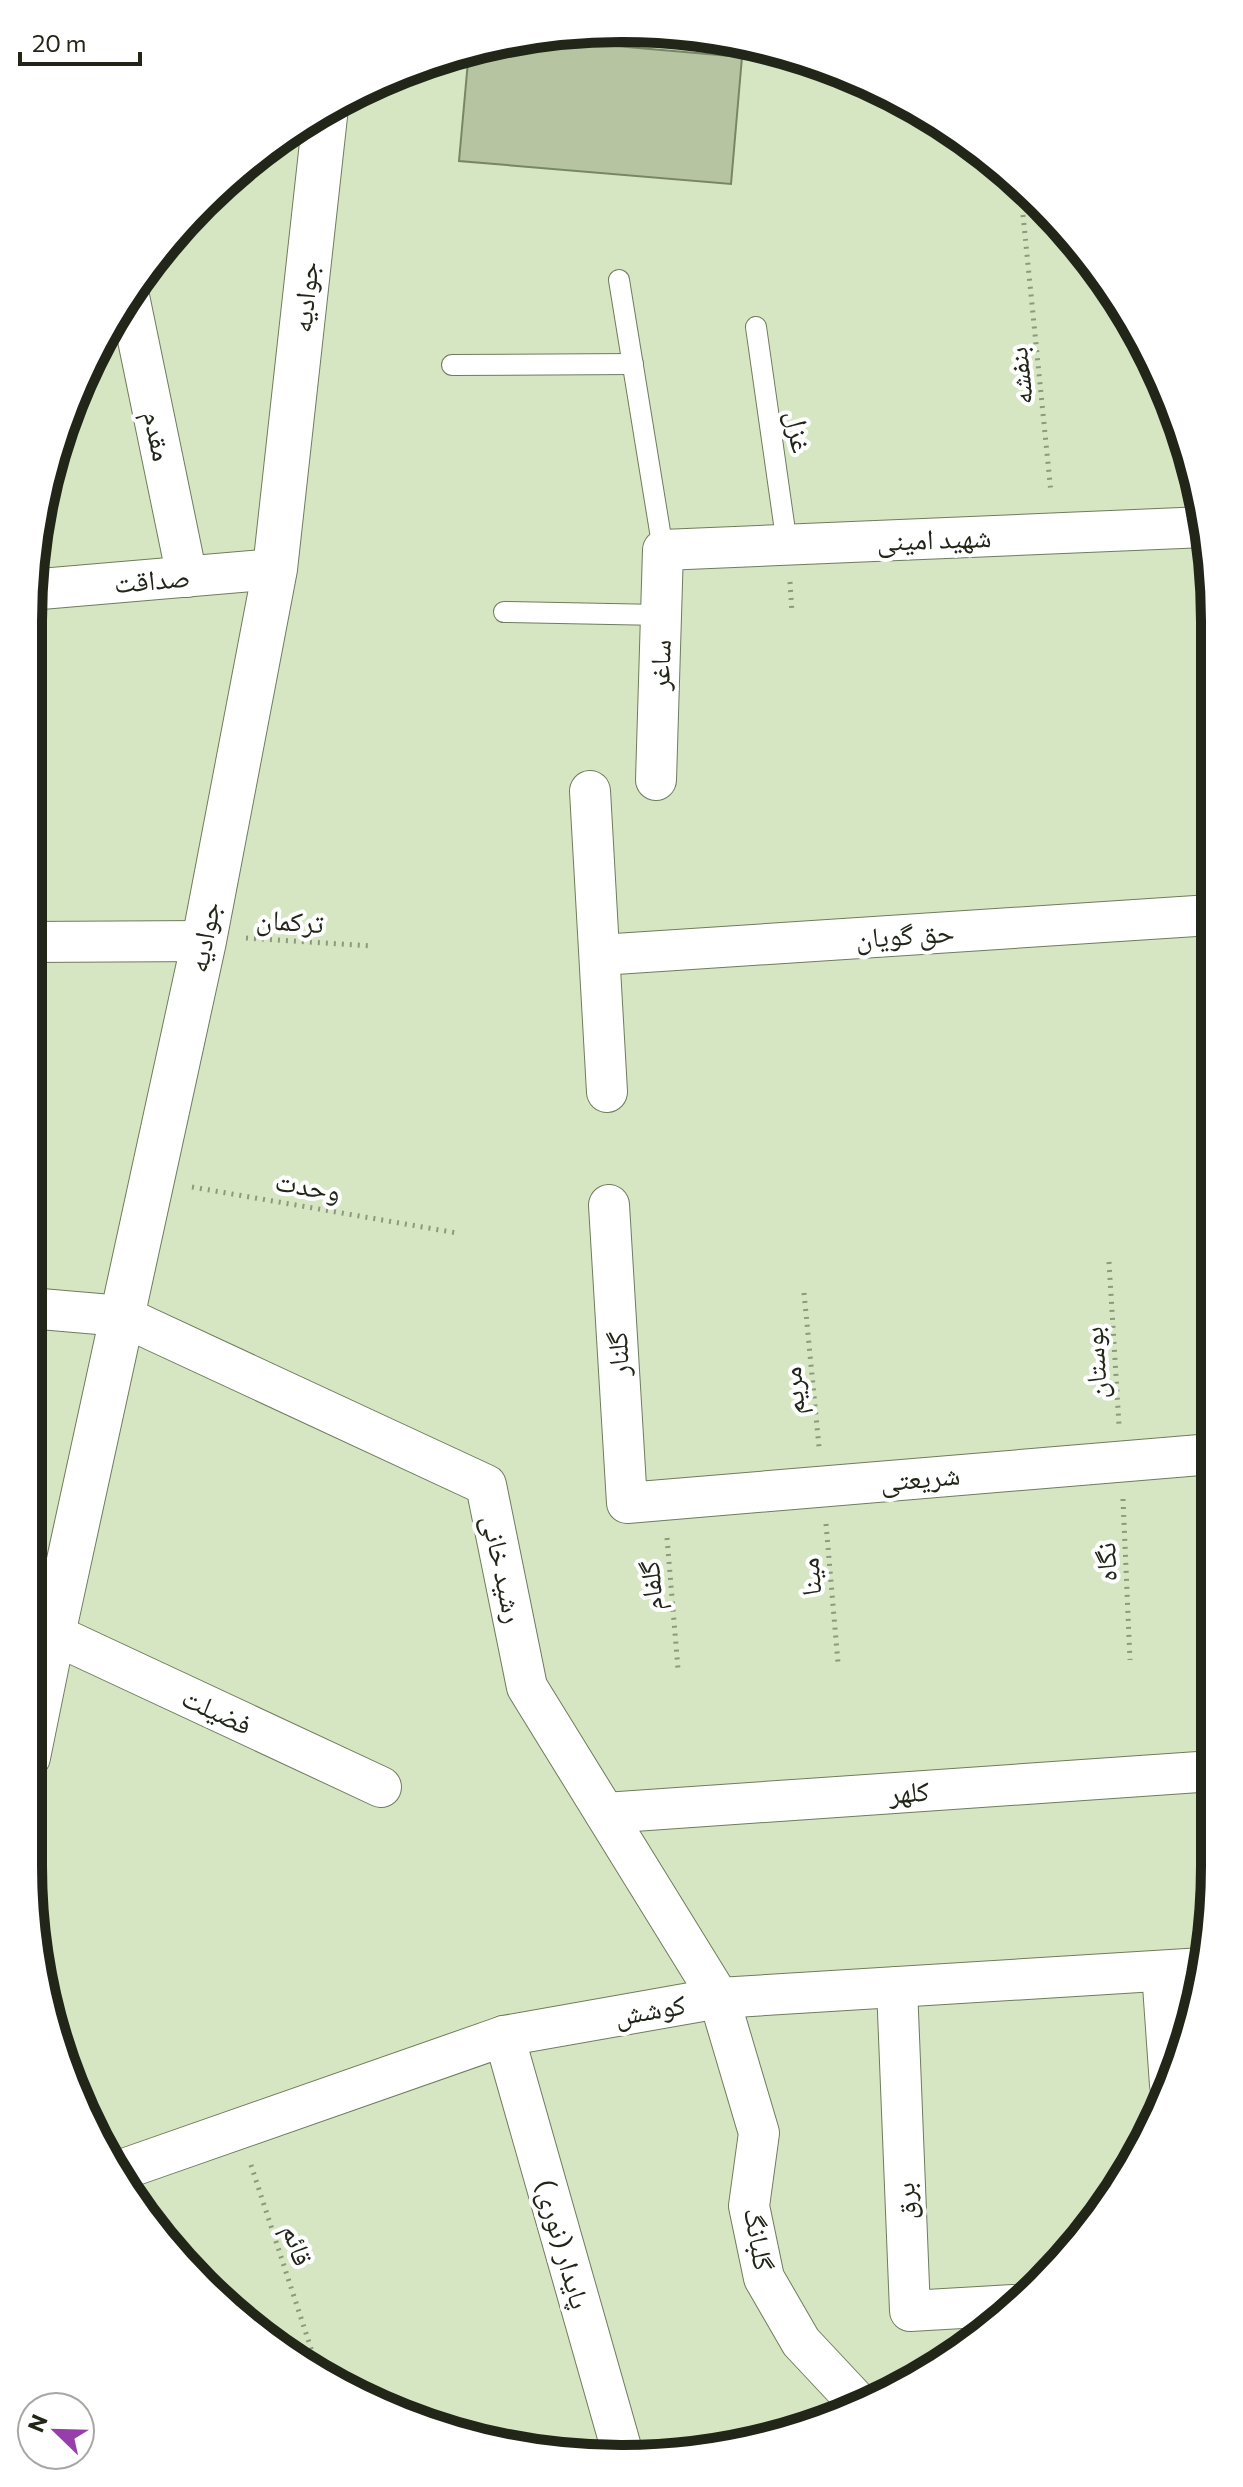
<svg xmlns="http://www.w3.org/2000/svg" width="1243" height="2487" font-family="Commissioner,'Noto Naskh Arabic',sans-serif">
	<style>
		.building { fill: #b6c4a2; stroke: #798666; stroke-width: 2 }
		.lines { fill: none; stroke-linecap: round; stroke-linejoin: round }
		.service-casing { stroke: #6f7c5c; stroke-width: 22 }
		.minor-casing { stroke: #6f7c5c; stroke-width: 42 }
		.secondary-casing { stroke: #6f7c5c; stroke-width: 46 }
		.path { stroke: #8d987d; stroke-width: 5; stroke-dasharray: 2 6; stroke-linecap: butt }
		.service { stroke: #fff; stroke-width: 20 }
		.minor { stroke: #fff; stroke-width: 40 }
		.secondary { stroke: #fff; stroke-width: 44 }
		.labels { text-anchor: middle; stroke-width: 8; stroke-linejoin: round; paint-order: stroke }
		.street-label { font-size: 28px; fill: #212619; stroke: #fff }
		.rim { fill: none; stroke: #212619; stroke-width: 10 }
	</style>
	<rect width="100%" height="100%" fill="#d6e5c2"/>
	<path class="building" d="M 523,38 L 742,57 L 731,184 L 459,161 L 469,50 Z"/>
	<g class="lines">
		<g class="service-casing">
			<g id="service">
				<path d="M 619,280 L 663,550"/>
				<path d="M 756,327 L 787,545"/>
				<path d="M 452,365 L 633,364"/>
				<path d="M 504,612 L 661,615"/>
			</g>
		</g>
		<g class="minor-casing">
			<g id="minor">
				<path d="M 129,296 L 187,577"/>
				<path d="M 29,590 L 275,569"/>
				<path d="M 656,780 L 663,550 L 1205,527"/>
				<path d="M 590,791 L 607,1092"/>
				<path d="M 29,942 L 204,941"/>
				<path d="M 600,955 L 1211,915"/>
				<path d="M 609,1205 L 627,1503 L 1212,1454"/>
				<path d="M 29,1308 L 122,1316 L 486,1485 L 527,1687 L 719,1998 L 759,2133 L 749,2206 L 764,2278 L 801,2342 L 860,2405"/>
				<path d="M 53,1634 L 381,1787"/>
				<path d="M 605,1813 L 1213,1771"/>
				<path d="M 1162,1971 L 1170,2085"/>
				<path d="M 897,1987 L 910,2311 L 1013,2305"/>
				<path d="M 504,2036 L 622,2451"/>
				<path d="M 121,2170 L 504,2036 L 719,1998 L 1203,1968"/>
			</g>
		</g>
		<g class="secondary-casing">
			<path id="secondary" d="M 28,1757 L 53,1634 L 204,941 L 275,569 L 326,107"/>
		</g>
		<g class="path">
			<path d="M 1023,215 L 1051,493"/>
			<path d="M 1191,471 L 1192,490"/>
			<path d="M 790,582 L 792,613"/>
			<path d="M 246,938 L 372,946"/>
			<path d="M 192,1187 L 457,1233"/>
			<path d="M 1109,1262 L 1119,1425"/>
			<path d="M 804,1293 L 819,1447"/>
			<path d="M 1123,1499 L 1130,1660"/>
			<path d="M 826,1524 L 838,1663"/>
			<path d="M 667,1538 L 678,1669"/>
			<path d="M 251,2165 L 319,2373"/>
		</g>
		<use href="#service" class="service"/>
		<use href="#minor" class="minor"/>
		<use href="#secondary" class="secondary"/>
	</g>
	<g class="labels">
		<g class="street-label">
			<text transform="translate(305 297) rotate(-84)" y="10">جوادیه</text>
			<text transform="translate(1020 376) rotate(-96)" y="10">بنفشه</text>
			<text transform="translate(799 432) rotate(82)" y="10">غزل</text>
			<text transform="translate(158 436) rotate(78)" y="10">مقدم</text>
			<text transform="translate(934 539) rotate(-2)" y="10">شهید امینی</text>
			<text transform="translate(152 580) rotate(-5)" y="10">صداقت</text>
			<text transform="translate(660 665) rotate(-88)" y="10">ساغر</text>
			<text transform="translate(290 921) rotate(4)" y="10">ترکمان</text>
			<text transform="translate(905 935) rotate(-4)" y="10">حق گویان</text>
			<text transform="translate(204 937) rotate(-79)" y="10">جوادیه</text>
			<text transform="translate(308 1186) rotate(10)" y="10">وحدت</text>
			<text transform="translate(618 1354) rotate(-93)" y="10">گلنار</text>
			<text transform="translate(1095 1363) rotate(-94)" y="10">بوستان</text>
			<text transform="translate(793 1391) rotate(-95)" y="10">مریم</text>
			<text transform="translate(920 1478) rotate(-5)" y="10">شریعتی</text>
			<text transform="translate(1106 1562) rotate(-92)" y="10">نگاه</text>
			<text transform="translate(503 1569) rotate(78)" y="10">رشید خانی</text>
			<text transform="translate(810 1577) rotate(-95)" y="10">مینا</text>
			<text transform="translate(651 1586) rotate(-95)" y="10">گلفام</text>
			<text transform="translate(217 1711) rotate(25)" y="10">فضیلت</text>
			<text transform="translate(909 1792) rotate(-4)" y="10">کلهر</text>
			<text transform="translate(650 2010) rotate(-10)" y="10">کوشش</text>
			<text transform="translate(905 2201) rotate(-92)" y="10">برق</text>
			<text transform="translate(759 2239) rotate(80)" y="10">گلبانگ</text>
			<text transform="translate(563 2244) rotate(74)" y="10">پایدار (نوری)</text>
			<text transform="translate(298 2245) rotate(72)" y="10">قائم</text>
		</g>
	</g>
	<path d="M0 0H1243V2487H0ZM621 42H622A579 579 0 0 1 1201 621V1866A579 579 0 0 1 622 2445H621A579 579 0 0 1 42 1866V621A579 579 0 0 1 621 42Z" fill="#fff" fill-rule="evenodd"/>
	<path class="rim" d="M621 42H622A579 579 0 0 1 1201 621V1866A579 579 0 0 1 622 2445H621A579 579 0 0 1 42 1866V621A579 579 0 0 1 621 42Z"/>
	<g transform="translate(56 2431) rotate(293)"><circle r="38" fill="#ffffff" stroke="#a6a8a3" stroke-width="2"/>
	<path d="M0-6L14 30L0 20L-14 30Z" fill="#963eaa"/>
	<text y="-12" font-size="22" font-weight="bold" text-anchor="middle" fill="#212619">N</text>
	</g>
	<path d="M20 52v12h120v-12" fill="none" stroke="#212619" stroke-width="4"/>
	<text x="32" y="52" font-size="24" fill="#212619" stroke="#ffffff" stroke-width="6" paint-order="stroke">20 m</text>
</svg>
